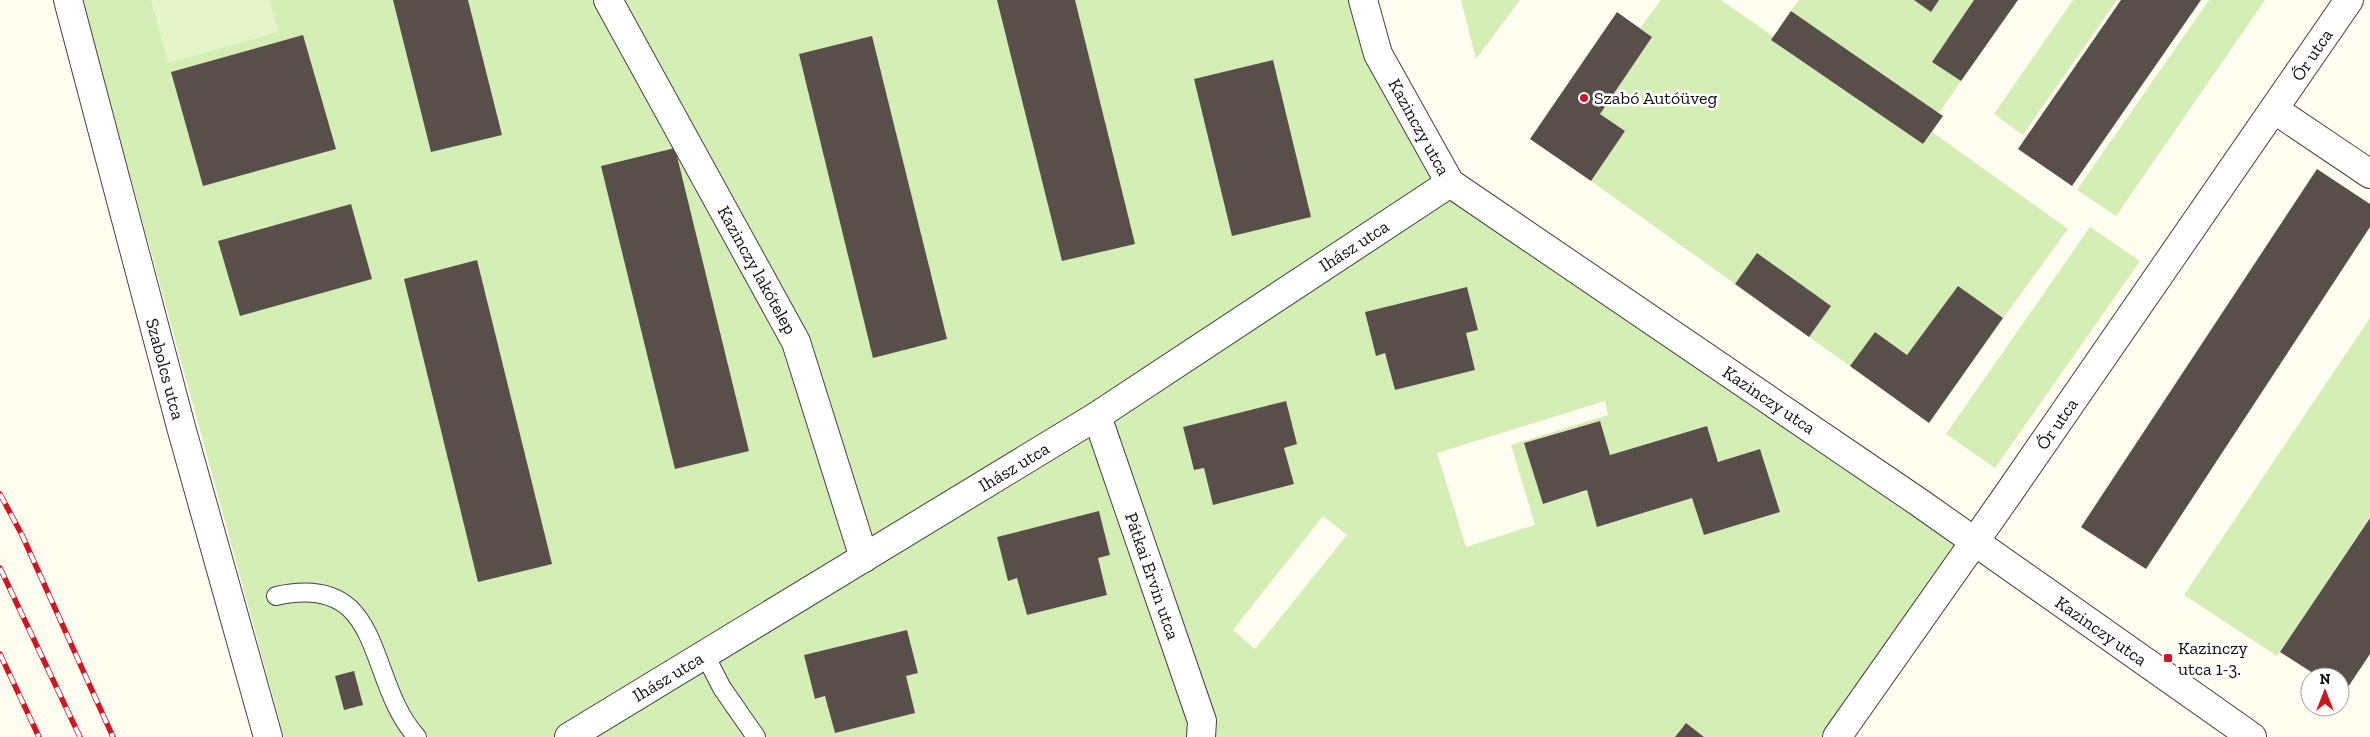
<svg xmlns="http://www.w3.org/2000/svg" width="2370" height="737" font-family="'Zilla Slab',serif">
	<style>
		.green { fill: #d4eeb5; fill-rule: evenodd }
		.pitch { fill: #e6f5c8 }
		.building { fill: #594f4a }
		.lines { fill: none; stroke-linecap: round; stroke-linejoin: round }
		.service-casing { stroke: #424242; stroke-width: 20 }
		.minor-casing { stroke: #424242; stroke-width: 30 }
		.tertiary-casing { stroke: #424242; stroke-width: 30 }
		.service { stroke: #fff; stroke-width: 18 }
		.minor { stroke: #fff; stroke-width: 28 }
		.tertiary { stroke: #fff; stroke-width: 28 }
		.rail-casing { stroke: #ce1723; stroke-width: 5.5 }
		.rail { stroke: #fff; stroke-width: 4; stroke-dasharray: 11; stroke-linecap: butt }
		.poi-dot { fill: #ce1723; stroke: #fff; stroke-width: 2 }
		.labels { text-anchor: middle; stroke-width: 5; stroke-linejoin: round; paint-order: stroke }
		.street-label { font-size: 18px; fill: #0f0f0f; stroke: #fff }
		.poi-label { font-size: 18px; fill: #0f0f0f; stroke: #fff; text-anchor: start }
	</style>
	<rect width="100%" height="100%" fill="#fffcf0"/>
	<g class="green">
		<path d="M 82,0 L 1356,0 L 1442,181 L 1095,409 L 556,737 L 284,737 Z"/>
		<path d="M 1461,0 L 1520,0 L 1476,59 Z"/>
		<path d="M 1661,0 L 1721,0 L 1774,37 L 1772,41 L 1923,144 L 1932,132 L 2068,229 L 2003,318 L 1958,286 L 1907,355 L 1875,332 L 1850,366 L 1809,337 L 1831,306 L 1757,254 L 1735,284 L 1591,181 L 1625,131 L 1600,114 L 1652,37 L 1640,28 Z"/>
		<path d="M 1799,0 L 1914,0 L 1931,11 L 1939,0 L 1974,0 L 1932,62 L 1961,81 L 1939,113 L 1791,11 Z"/>
		<path d="M 2073,0 L 2117,0 L 2023,135 L 1994,114 Z"/>
		<path d="M 2209,0 L 2265,0 L 2116,216 L 2077,190 Z"/>
		<path d="M 1450,189 L 1968,543 L 1836,737 L 1704,737 L 1686,723 L 1675,737 L 579,737 ZM 1467,287 L 1478,330 L 1466,333 L 1475,370 L 1395,390 L 1385,353 L 1376,355 L 1365,312 ZM 1286,401 L 1284,448 L 1294,484 L 1214,505 L 1204,468 L 1194,470 L 1183,427 ZM 1605,401 L 1608,415 L 1511,445 L 1535,525 L 1466,547 L 1437,453 ZM 1599,421 L 1610,455 L 1707,426 L 1718,462 L 1760,449 L 1780,512 L 1704,535 L 1692,498 L 1598,527 L 1587,491 L 1543,504 L 1524,443 ZM 1099,512 L 1110,555 L 1098,558 L 1107,595 L 1027,615 L 1017,578 L 1008,580 L 997,537 ZM 1323,516 L 1347,535 L 1255,649 L 1233,630 ZM 907,630 L 918,673 L 816,699 L 805,655 Z"/>
		<path d="M 2090,227 L 2140,261 L 1995,468 L 1946,434 Z"/>
		<path d="M 2370,318 L 2370,517 L 2277,656 L 2184,595 Z"/>
	</g>
	<path class="pitch" d="M 151,0 L 269,0 L 278,32 L 168,63 Z"/>
	<g class="building">
		<path d="M 393,0 L 468,0 L 502,135 L 431,152 Z"/>
		<path d="M 997,0 L 1075,0 L 1135,244 L 1062,261 Z"/>
		<path d="M 1914,0 L 1939,0 L 1931,12 Z"/>
		<path d="M 1974,0 L 2018,0 L 1961,81 L 1932,62 Z"/>
		<path d="M 2121,0 L 2201,0 L 2072,186 L 2018,149 Z"/>
		<path d="M 1791,11 L 1943,116 L 1923,144 L 1771,40 Z"/>
		<path d="M 1617,12 L 1652,37 L 1600,114 L 1625,131 L 1591,181 L 1530,139 Z"/>
		<path d="M 303,35 L 336,149 L 203,186 L 171,72 Z"/>
		<path d="M 872,36 L 947,339 L 873,358 L 799,54 Z"/>
		<path d="M 1273,60 L 1311,217 L 1232,236 L 1194,79 Z"/>
		<path d="M 675,148 L 749,451 L 675,469 L 601,166 Z"/>
		<path d="M 2317,169 L 2370,204 L 2370,227 L 2146,569 L 2081,527 Z"/>
		<path d="M 351,204 L 372,279 L 240,316 L 218,241 Z"/>
		<path d="M 1757,253 L 1831,306 L 1809,337 L 1735,284 Z"/>
		<path d="M 477,260 L 552,564 L 478,582 L 404,279 Z"/>
		<path d="M 1958,286 L 2003,318 L 1929,423 L 1850,366 L 1875,332 L 1907,355 Z"/>
		<path d="M 1467,287 L 1478,330 L 1466,333 L 1475,370 L 1395,390 L 1385,353 L 1376,356 L 1365,312 Z"/>
		<path d="M 1286,401 L 1297,444 L 1284,448 L 1294,484 L 1213,505 L 1204,468 L 1194,470 L 1183,427 Z"/>
		<path d="M 1600,421 L 1610,455 L 1707,426 L 1718,462 L 1760,449 L 1780,512 L 1704,535 L 1692,498 L 1597,527 L 1587,490 L 1543,504 L 1524,443 Z"/>
		<path d="M 1099,511 L 1110,555 L 1098,558 L 1107,595 L 1027,615 L 1017,578 L 1008,581 L 997,537 Z"/>
		<path d="M 2370,518 L 2370,654 L 2344,693 L 2340,691 L 2340,677 L 2319,677 L 2280,652 Z"/>
		<path d="M 907,630 L 918,673 L 906,676 L 915,713 L 835,733 L 825,696 L 815,699 L 804,655 Z"/>
		<path d="M 354,671 L 363,705 L 344,710 L 335,676 Z"/>
		<path d="M 1686,723 L 1704,737 L 1675,737 Z"/>
	</g>
	<g class="lines">
		<g class="service-casing">
			<g id="service">
				<path d="M 276,596 C 387,571 365,681 417,737"/>
				<path d="M 705,655 L 722,688 L 756,737"/>
			</g>
		</g>
		<g class="minor-casing">
			<g id="minor">
				<path d="M 608,0 L 796,342 L 864,558"/>
				<path d="M 1363,0 L 1378,54 L 1450,183 L 1920,503 L 2252,737"/>
				<path d="M 2275,110 L 2370,174"/>
				<path d="M 1097,416 L 1202,721 L 1201,737"/>
				<path d="M 569,737 L 1097,416 L 1450,183"/>
				<path d="M 1837,737 L 2006,497 L 2349,0"/>
			</g>
		</g>
		<g class="tertiary-casing">
			<path id="tertiary" d="M 68,0 L 181,427 L 268,737"/>
		</g>
		<use href="#service" class="service"/>
		<use href="#minor" class="minor"/>
		<use href="#tertiary" class="tertiary"/>
		<g class="rail-casing">
			<g id="rail">
				<path d="M 0,494 L 22,535 L 113,737"/>
				<path d="M 0,568 L 80,737"/>
				<path d="M 0,654 L 39,737"/>
			</g>
		</g>
		<use href="#rail" class="rail"/>
	</g>
	<g class="poi-dot">
		<circle cx="1584" cy="98" r="5"/>
		<rect x="2163" y="653" width="10" height="10" rx="2.5"/>
	</g>
	<g class="labels">
		<g class="street-label">
			<text transform="translate(2312 55) rotate(-56)" y="6">Őr utca</text>
			<text transform="translate(1419 127) rotate(61)" y="6">Kazinczy utca</text>
			<text transform="translate(1354 246) rotate(-33)" y="6">Ihász utca</text>
			<text transform="translate(757 270) rotate(61)" y="6">Kazinczy lakótelep</text>
			<text transform="translate(165 369) rotate(75)" y="6">Szabolcs utca</text>
			<text transform="translate(1769 400) rotate(34)" y="6">Kazinczy utca</text>
			<text transform="translate(2057 424) rotate(-55)" y="6">Őr utca</text>
			<text transform="translate(1014 467) rotate(-31)" y="6">Ihász utca</text>
			<text transform="translate(1152 576) rotate(71)" y="6">Pátkai Ervin utca</text>
			<text transform="translate(2101 631) rotate(35)" y="6">Kazinczy utca</text>
			<text transform="translate(668 677) rotate(-31)" y="6">Ihász utca</text>
		</g>
		<g class="poi-label">
			<text x="1594" y="104">Szabó Autóüveg</text>
			<text x="2178" y="654">Kazinczy<tspan x="2178" dy="21">utca 1-3.</tspan></text>
		</g>
	</g>
	<g transform="translate(2325 692)"><circle r="24" fill="#ffffff" stroke="#9f9f9f"/>
	<path d="M0-4L9 19L0 12L-9 19Z" fill="#ce1723"/>
	<text y="-8" font-size="14" font-weight="bold" text-anchor="middle" fill="#0f0f0f">N</text>
	</g>
</svg>
